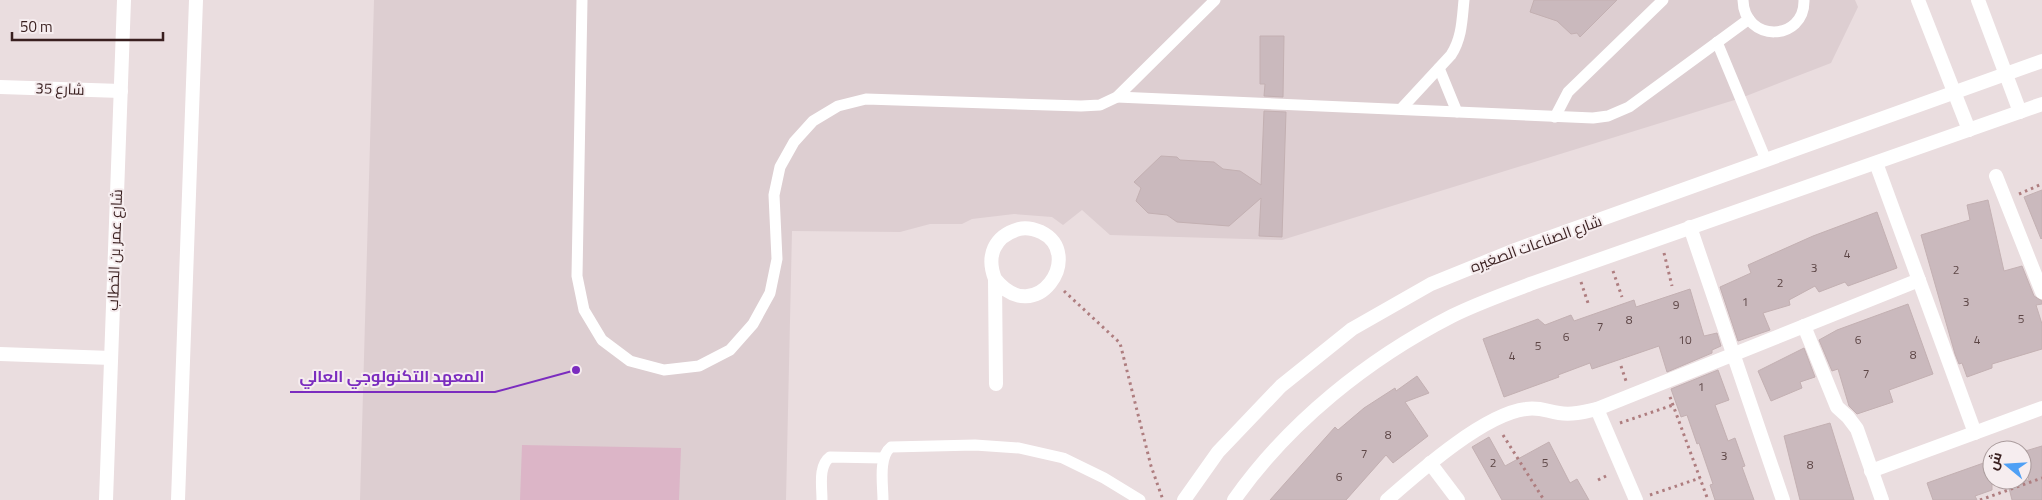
<svg xmlns="http://www.w3.org/2000/svg" width="2042" height="500" font-family="'Titillium Web',Cairo,sans-serif">
	<style>
		.built { fill: #ddced1 }
		.green { fill: #dcb5c7 }
		.building { fill: #cab9bd; stroke: #c3b0b2 }
		.lines { fill: none; stroke-linecap: round; stroke-linejoin: round }
		.path { stroke: #ae7d7f; stroke-width: 3; stroke-dasharray: 2.5 4; stroke-linecap: butt }
		.service { stroke: #fff; stroke-width: 11 }
		.pedestrian { stroke: #fff; stroke-width: 14 }
		.minor { stroke: #fff; stroke-width: 14 }
		.tertiary { stroke: #fff; stroke-width: 14 }
		.labels { text-anchor: middle; stroke-width: 4; stroke-linejoin: round; paint-order: stroke }
		.number-label { font-size: 12px; fill: #5d4646 }
		.street-label { font-size: 15px; fill: #391f1f; stroke: #f6edef }
		.leader { fill: none; stroke: #7b2cbf; stroke-width: 2 }
		.callout-dot { fill: #7b2cbf; stroke: #f6edef; stroke-width: 2 }
		.callout-label { font-size: 16px; text-anchor: middle; font-weight: bold; fill: #7b2cbf; stroke: #f6edef; stroke-width: 4; stroke-linejoin: round; paint-order: stroke }
	</style>
	<rect width="100%" height="100%" fill="#eadddf"/>
	<path class="built" d="M 374,0 L 1855,0 L 1858,7 L 1831,63 L 1741,98 L 1282,240 L 1110,235 L 1082,210 L 1063,225 L 1052,217 L 1014,214 L 972,219 L 962,224 L 930,224 L 900,232 L 792,231 L 786,500 L 360,500 Z"/>
	<path class="green" d="M 522,445 L 681,448 L 679,500 L 520,500 Z"/>
	<g class="building">
		<path d="M 1534,0 L 1617,0 L 1580,37 L 1577,33 L 1571,34 L 1557,21 L 1530,12 Z"/>
		<path d="M 1260,36 L 1284,36 L 1283,97 L 1264,96 L 1265,84 L 1260,84 Z"/>
		<path d="M 1264,111 L 1286,112 L 1282,237 L 1259,236 L 1261,198 L 1229,226 L 1177,222 L 1167,215 L 1148,213 L 1136,201 L 1141,188 L 1134,182 L 1161,156 L 1177,157 L 1180,160 L 1214,162 L 1223,169 L 1240,171 L 1261,185 Z"/>
		<path d="M 2042,190 L 2042,238 L 2041,239 L 2024,197 Z"/>
		<path d="M 1988,200 L 2004,271 L 2022,266 L 2034,296 L 2042,301 L 2042,304 L 2036,305 L 2042,324 L 2042,349 L 1992,364 L 1992,368 L 1967,377 L 1962,363 L 1959,364 L 1955,354 L 1921,235 L 1970,220 L 1967,205 Z"/>
		<path d="M 1877,212 L 1897,268 L 1848,286 L 1845,282 L 1819,292 L 1815,286 L 1789,300 L 1790,305 L 1763,313 L 1770,330 L 1738,341 L 1720,287 L 1751,273 L 1748,265 L 1813,236 Z"/>
		<path d="M 1690,289 L 1704,336 L 1717,333 L 1721,346 L 1712,350 L 1712,353 L 1667,372 L 1659,346 L 1592,369 L 1590,363 L 1558,375 L 1559,377 L 1504,397 L 1483,339 L 1538,319 L 1545,325 L 1571,315 L 1574,321 L 1634,300 L 1636,307 Z"/>
		<path d="M 1908,304 L 1933,374 L 1889,390 L 1893,402 L 1857,414 L 1849,406 L 1838,369 L 1832,371 L 1819,340 L 1837,330 Z"/>
		<path d="M 1804,348 L 1815,377 L 1800,382 L 1802,388 L 1771,401 L 1758,371 Z"/>
		<path d="M 1718,370 L 1729,400 L 1715,405 L 1728,441 L 1735,438 L 1745,466 L 1742,467 L 1754,500 L 1715,500 L 1710,485 L 1713,484 L 1699,443 L 1697,444 L 1687,415 L 1681,417 L 1671,389 Z"/>
		<path d="M 1417,376 L 1429,393 L 1405,402 L 1428,436 L 1393,463 L 1386,455 L 1346,500 L 1270,500 L 1335,427 L 1338,430 L 1364,408 L 1395,388 L 1396,391 Z"/>
		<path d="M 1830,423 L 1854,500 L 1800,500 L 1784,436 Z"/>
		<path d="M 1489,437 L 1505,466 L 1549,442 L 1570,483 L 1577,479 L 1589,500 L 1502,500 L 1472,447 Z"/>
		<path d="M 2042,446 L 2042,500 L 2012,500 L 2007,480 L 2029,480 L 2022,459 L 2022,452 Z"/>
		<path d="M 1992,460 L 1992,490 L 1975,496 L 1977,500 L 1933,500 L 1927,483 Z"/>
	</g>
	<g class="lines">
		<g class="path">
			<path d="M 2019,194 L 2042,184"/>
			<path d="M 1664,253 L 1672,286"/>
			<path d="M 1613,271 L 1622,297"/>
			<path d="M 1581,282 L 1589,306"/>
			<path d="M 1064,291 L 1120,343 L 1151,466 L 1163,500"/>
			<path d="M 1621,366 L 1626,381"/>
			<path d="M 1670,397 L 1708,500"/>
			<path d="M 1620,423 L 1673,405"/>
			<path d="M 1503,435 L 1544,500"/>
			<path d="M 1598,480 L 1608,475"/>
			<path d="M 1650,495 L 1700,478"/>
			<path d="M 1980,500 L 2042,478"/>
		</g>
		<g class="service">
			<path d="M 582,0 L 577,276 L 584,310 L 602,340 L 630,361 L 664,370 L 699,366 L 730,350 L 753,324 L 770,293 L 777,259 L 774,195 L 780,167 L 794,142 L 813,121 L 838,106 L 866,99 L 1081,106 L 1100,105 L 1117,97 L 1215,0"/>
			<path d="M 1743,0 C 1744,43 1805,42 1804,0"/>
			<path d="M 1717,42 L 1766,160"/>
			<path d="M 1439,68 L 1457,112"/>
			<path d="M 1117,97 L 1593,118 L 1608,116 L 1629,107 L 1749,19"/>
			<path d="M 1401,109 L 1451,55 C 1462,38 1462,20 1464,0"/>
			<path d="M 1555,117 L 1568,92 L 1663,0"/>
			<path d="M 822,500 C 822,486 818,466 830,457 L 883,458"/>
			<path d="M 883,500 C 883,485 878,457 891,447 L 975,445 L 1019,448 L 1063,458 L 1104,478 L 1140,500"/>
		</g>
		<path class="pedestrian" d="M 995,279 C 1036,330 1086,254 1041,232 C 1034,229 1026,227 1019,229 C 994,236 986,256 995,279 L 996,384"/>
		<g class="minor">
			<path d="M 1918,0 L 1969,130"/>
			<path d="M 1978,0 L 2020,112"/>
			<path d="M 0,87 L 121,91"/>
			<path d="M 1876,163 L 1975,433"/>
			<path d="M 1996,176 L 2042,292"/>
			<path d="M 1690,227 L 1783,500"/>
			<path d="M 1804,326 L 1837,407 L 1848,417 L 1857,429 L 1882,500"/>
			<path d="M 0,354 L 111,358"/>
			<path d="M 1597,409 L 1636,500"/>
			<path d="M 1430,463 L 1458,500"/>
			<path d="M 1871,471 L 2042,408"/>
			<path d="M 1387,500 C 1419,472 1484,414 1526,409 C 1540,407 1546,411 1559,413 C 1572,415 1584,412 1597,409 L 1919,280"/>
		</g>
		<g class="tertiary">
			<path d="M 106,500 L 124,0"/>
			<path d="M 178,500 L 196,0"/>
			<path d="M 1184,500 L 1218,452 L 1281,386 L 1352,329 L 1431,284 L 1515,250 L 2042,61"/>
			<path d="M 1234,500 C 1289,422 1368,359 1452,316 C 1478,303 1507,293 1533,283 L 2042,104"/>
		</g>
	</g>
	<g class="labels">
		<g class="number-label">
			<text x="1847" y="258">4</text>
			<text x="1814" y="272">3</text>
			<text x="1956" y="274">2</text>
			<text x="1780" y="287">2</text>
			<text x="1745" y="306">1</text>
			<text x="1966" y="306">3</text>
			<text x="1676" y="309">9</text>
			<text x="2021" y="323">5</text>
			<text x="1629" y="324">8</text>
			<text x="1600" y="331">7</text>
			<text x="1566" y="341">6</text>
			<text x="1685" y="344">10</text>
			<text x="1858" y="344">6</text>
			<text x="1977" y="344">4</text>
			<text x="1538" y="350">5</text>
			<text x="1913" y="359">8</text>
			<text x="1512" y="360">4</text>
			<text x="1866" y="378">7</text>
			<text x="1701" y="391">1</text>
			<text x="1388" y="439">8</text>
			<text x="1364" y="458">7</text>
			<text x="1724" y="460">3</text>
			<text x="1493" y="467">2</text>
			<text x="1545" y="467">5</text>
			<text x="1810" y="469">8</text>
			<text x="1339" y="481">6</text>
		</g>
		<g class="street-label">
			<text transform="translate(60 89) rotate(2)" y="5">شارع 35</text>
			<text transform="translate(1536 244) rotate(-20)" y="5">شارع الصناعات الصغيره</text>
			<text transform="translate(115 250) rotate(-88)" y="5">شارع عمر بن الخطاب</text>
		</g>
	</g>
	<path class="leader" d="M576 370L495 392H290"/>
	<circle class="callout-dot" cx="576" cy="370" r="5"/>
	<g class="callout-label">
		<text x="392" y="382">المعهد التكنولوجي العالي</text>
	</g>
	<g transform="translate(2007 465) rotate(288)"><circle r="24" fill="#f6edef" stroke="#aa9b9c"/>
	<path d="M0-4L9 19L0 12L-9 19Z" fill="#4fa0f5"/>
	<text y="-8" font-size="14" font-weight="bold" text-anchor="middle" fill="#391f1f">ش</text>
	</g>
	<path d="M12 32v8h151v-8" fill="none" stroke="#391f1f" stroke-width="2.5"/>
	<text x="20" y="32" font-size="15" fill="#391f1f" stroke="#f6edef" stroke-width="4" paint-order="stroke">50 m</text>
</svg>
